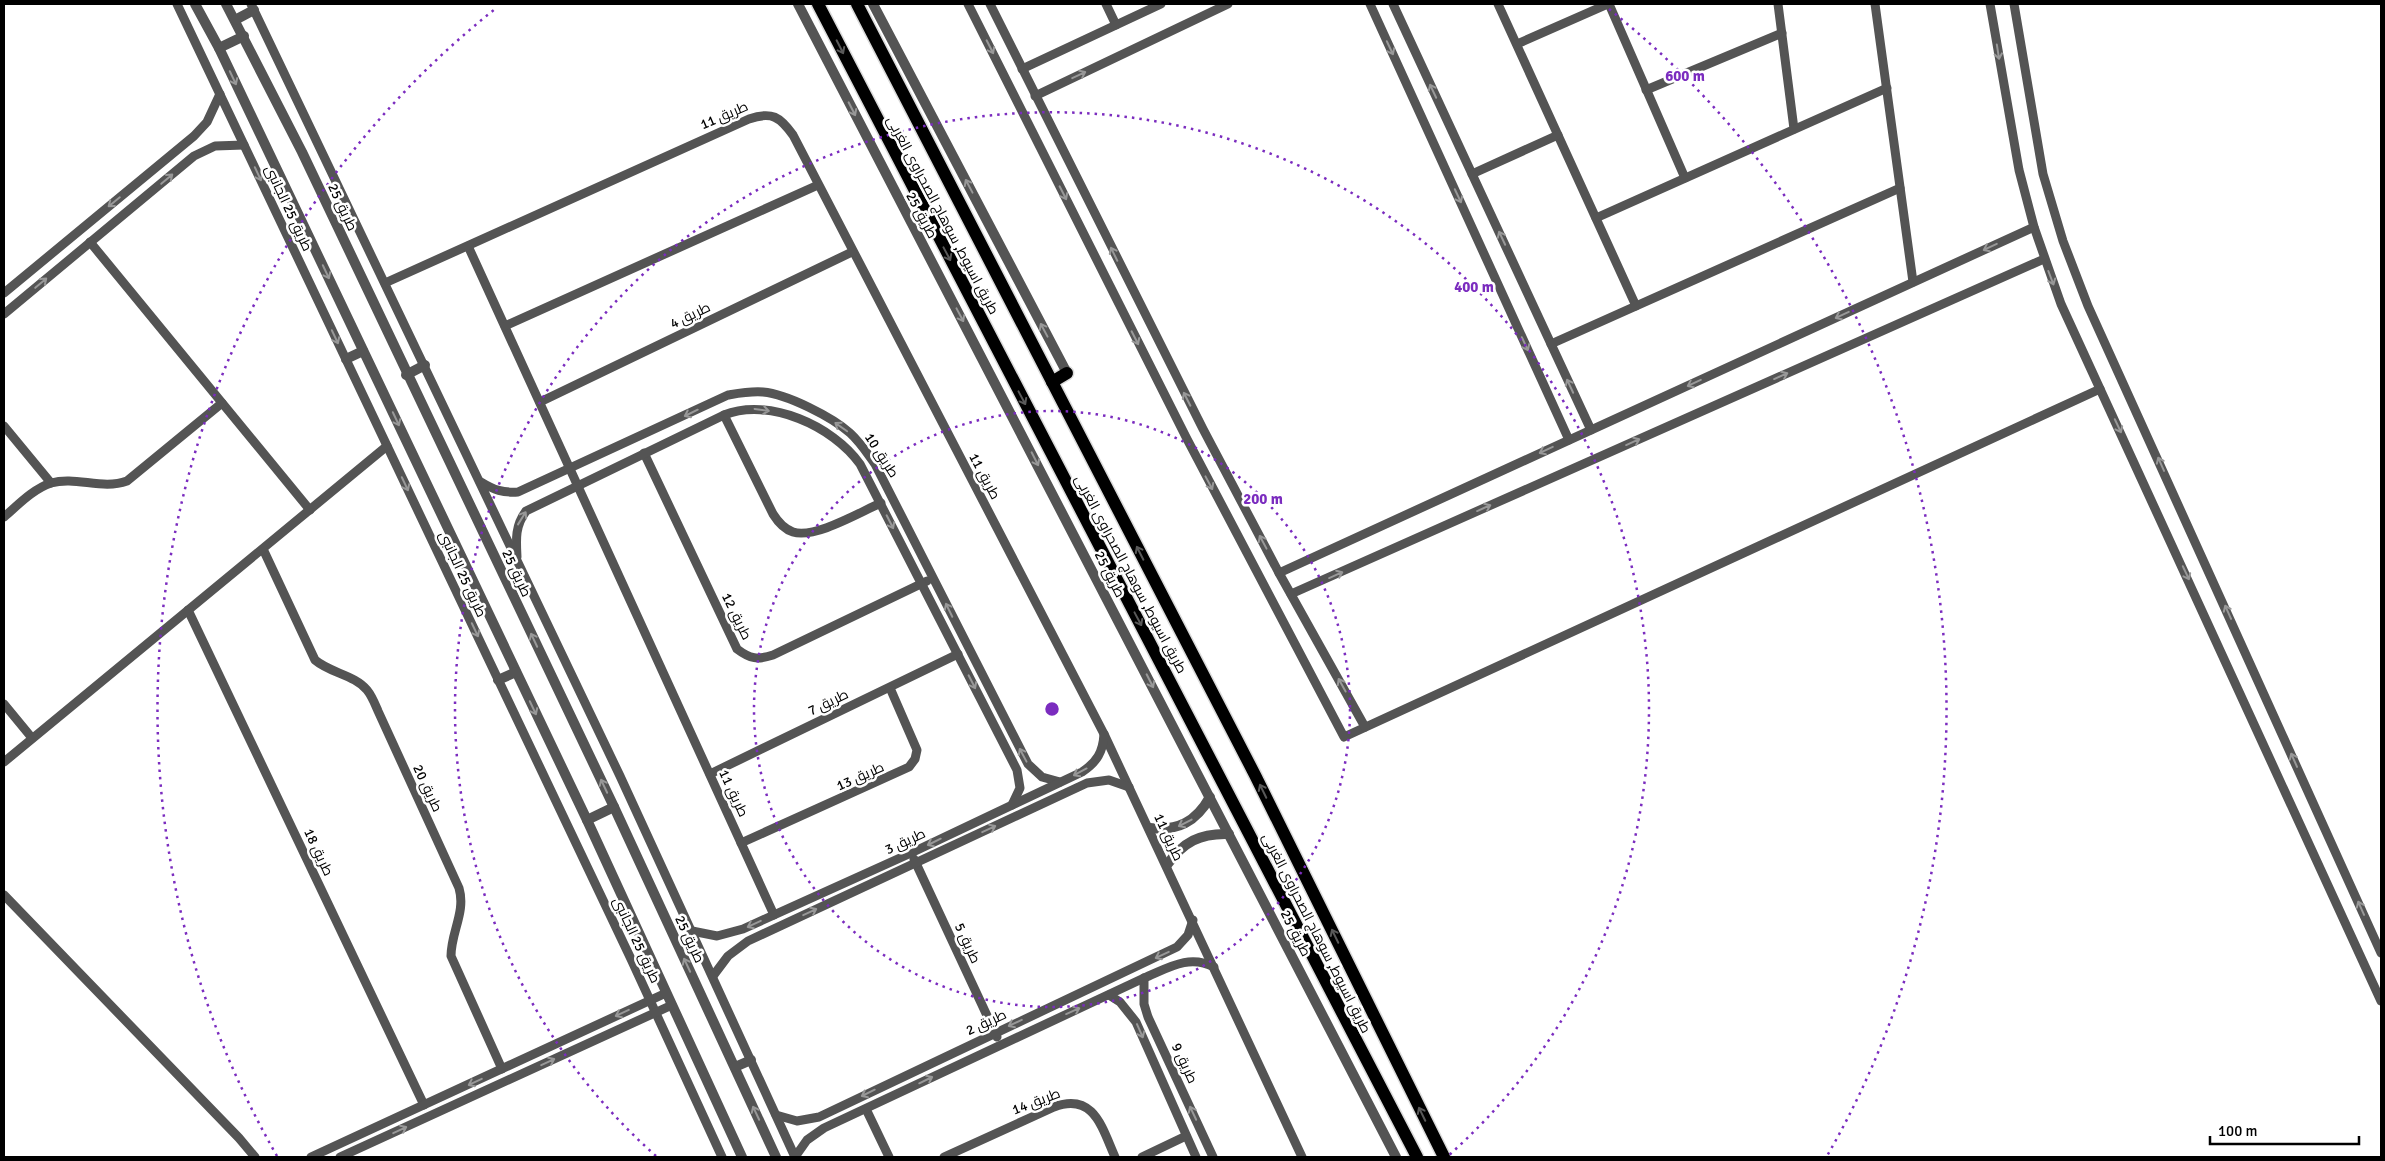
<svg xmlns="http://www.w3.org/2000/svg" width="2385" height="1161" font-family="Signika,Cairo,sans-serif">
	<style>
		.lines { fill: none; stroke-linecap: round; stroke-linejoin: round }
		.primary-casing { stroke: #dbdbdb; stroke-width: 15 }
		.minor { stroke: #545454; stroke-width: 9 }
		.tertiary { stroke: #545454; stroke-width: 10 }
		.primary { stroke: #000; stroke-width: 12 }
		.oneway { stroke: #595959 }
		.oneway2 { stroke: #989898 }
		.ring { fill: none; stroke: #7b2cbf; stroke-width: 2.5; stroke-dasharray: 2.5 5 }
		.labels { text-anchor: middle; stroke-width: 5; stroke-linejoin: round; paint-order: stroke }
		.street-label { font-size: 14px; fill: #000; stroke: #fff }
		.centre { fill: #7b2cbf; stroke: #fff; stroke-width: 2.5 }
		.ring-label { font-size: 15px; text-anchor: middle; font-weight: bold; fill: #7b2cbf; stroke: #fff; stroke-width: 5; stroke-linejoin: round; paint-order: stroke }
	</style>
	<rect width="100%" height="100%" fill="#fff"/>
	<g class="lines">
		<g class="primary-casing">
			<g id="primary">
				<path d="M 818,4 L 1417,1157"/>
				<path d="M 857,4 L 1255,775 L 1444,1157"/>
				<path d="M 1052,382 L 1067,373"/>
			</g>
		</g>
		<g class="minor">
			<path d="M 177,4 L 631,959 L 722,1157"/>
			<path d="M 251,4 L 620,776 L 795,1157"/>
			<path d="M 968,4 L 1187,439 L 1344,737 L 2100,389"/>
			<path d="M 990,4 L 1203,429 L 1279,573 L 1365,727"/>
			<path d="M 1106,4 L 1116,25"/>
			<path d="M 1370,4 L 1569,440"/>
			<path d="M 1393,4 L 1591,430"/>
			<path d="M 1498,4 L 1636,306"/>
			<path d="M 1609,4 L 1685,178"/>
			<path d="M 1778,4 L 1794,129"/>
			<path d="M 1875,4 L 1913,282"/>
			<path d="M 1990,4 L 2019,170 L 2034,227 L 2061,304 L 2381,1001"/>
			<path d="M 2014,4 L 2043,174 L 2063,241 L 2088,306 L 2381,953"/>
			<path d="M 1517,44 L 1608,4"/>
			<path d="M 1022,69 L 1161,4"/>
			<path d="M 1646,90 L 1782,33"/>
			<path d="M 1035,96 L 1228,4"/>
			<path d="M 1472,174 L 1558,135"/>
			<path d="M 1596,218 L 1887,88"/>
			<path d="M 90,242 L 310,510"/>
			<path d="M 468,246 L 774,915"/>
			<path d="M 385,283 L 749,119 C 772,111 780,117 793,135 L 1104,734 L 1302,1157"/>
			<path d="M 4,293 L 194,136 L 207,122 L 220,94"/>
			<path d="M 4,314 L 194,156 L 215,146 L 244,145"/>
			<path d="M 505,326 L 818,185"/>
			<path d="M 1551,344 L 1900,188"/>
			<path d="M 540,402 L 852,252"/>
			<path d="M 724,415 L 773,514 C 778,522 784,529 793,532 C 815,539 860,512 881,503"/>
			<path d="M 4,426 L 51,483"/>
			<path d="M 644,453 L 737,649 C 750,659 758,660 773,655 L 927,581"/>
			<path d="M 481,482 C 494,490 503,493 518,492 L 728,395 C 740,393 751,391 763,392 C 787,394 832,417 850,433 C 860,442 867,453 875,464 L 1028,764 L 1042,777 L 1060,782"/>
			<path d="M 4,517 C 18,505 33,489 51,483 C 76,476 102,490 127,481 L 222,403"/>
			<path d="M 263,549 L 315,660 C 330,673 355,675 367,690 C 372,696 375,704 378,711 L 459,888 C 466,912 451,932 451,956 L 502,1069"/>
			<path d="M 517,557 C 516,539 515,526 526,511 L 724,415 C 769,397 833,426 860,464 L 1017,770 L 1020,788 L 1012,805"/>
			<path d="M 1279,573 L 2034,227"/>
			<path d="M 1291,594 L 2044,259"/>
			<path d="M 188,610 L 424,1105"/>
			<path d="M 4,704 L 32,738"/>
			<path d="M 4,762 L 387,446"/>
			<path d="M 710,774 L 958,654"/>
			<path d="M 741,843 L 909,767 L 915,759 L 917,750 L 890,688"/>
			<path d="M 914,859 L 997,1037"/>
			<path d="M 4,895 L 239,1138 L 255,1157"/>
			<path d="M 692,931 L 717,936 L 743,929 L 911,853 L 1082,772 C 1097,762 1103,752 1104,734"/>
			<path d="M 713,976 L 728,956 L 748,941 L 1087,783 L 1109,780 L 1129,787"/>
			<path d="M 1144,978 L 1144,1004 L 1148,1017 L 1213,1157"/>
			<path d="M 1109,995 L 1120,1002 L 1136,1022 L 1196,1157"/>
			<path d="M 866,1109 L 889,1157"/>
			<path d="M 776,1115 L 797,1121 L 819,1117 L 1177,947 L 1188,935 L 1193,920"/>
			<path d="M 311,1157 L 666,993"/>
			<path d="M 340,1157 L 672,1005"/>
			<path d="M 795,1157 L 807,1140 L 824,1128 L 1144,978 C 1168,968 1189,954 1214,967"/>
			<path d="M 944,1157 L 1054,1107 C 1094,1092 1102,1128 1115,1157"/>
			<path d="M 1142,1157 L 1186,1136"/>
		</g>
		<g class="tertiary">
			<path d="M 195,4 L 219,48 L 587,820 L 742,1157"/>
			<path d="M 226,4 L 302,152 L 614,807 L 776,1157"/>
			<path d="M 798,4 L 1396,1157"/>
			<path d="M 873,4 L 1067,373"/>
			<path d="M 235,20 L 254,10"/>
			<path d="M 219,48 L 244,36"/>
			<path d="M 346,359 L 363,351"/>
			<path d="M 406,375 L 425,365"/>
			<path d="M 498,680 L 516,672"/>
			<path d="M 587,820 L 614,807"/>
			<path d="M 1150,828 C 1178,831 1196,822 1210,797"/>
			<path d="M 1167,865 C 1183,842 1200,833 1229,834"/>
			<path d="M 735,1067 L 751,1060"/>
		</g>
		<use href="#primary" class="primary"/>
	</g>
	<defs><path id="oneway-shaft" d="M-6 0H5M1.5-3L5.5 0L1.5 3" fill="none" stroke-width="1.6" stroke-linecap="round" stroke-linejoin="round" transform="scale(1.25)"/></defs>
	<g class="oneway">
		<use href="#oneway-shaft" transform="translate(840 47) rotate(63)"/>
		<use href="#oneway-shaft" transform="translate(947 254) rotate(62)"/>
		<use href="#oneway-shaft" transform="translate(1022 398) rotate(62)"/>
		<use href="#oneway-shaft" transform="translate(1140 553) rotate(-117)"/>
		<use href="#oneway-shaft" transform="translate(1138 619) rotate(62)"/>
		<use href="#oneway-shaft" transform="translate(1263 791) rotate(-116)"/>
		<use href="#oneway-shaft" transform="translate(1335 936) rotate(-116)"/>
		<use href="#oneway-shaft" transform="translate(1422 1114) rotate(-116)"/>
	</g>
	<g class="oneway2">
		<use href="#oneway-shaft" transform="translate(990 47) rotate(63)"/>
		<use href="#oneway-shaft" transform="translate(1390 48) rotate(65)"/>
		<use href="#oneway-shaft" transform="translate(1998 52) rotate(81)"/>
		<use href="#oneway-shaft" transform="translate(1079 75) rotate(-25)"/>
		<use href="#oneway-shaft" transform="translate(233 78) rotate(65)"/>
		<use href="#oneway-shaft" transform="translate(1433 91) rotate(-115)"/>
		<use href="#oneway-shaft" transform="translate(852 109) rotate(63)"/>
		<use href="#oneway-shaft" transform="translate(258 174) rotate(65)"/>
		<use href="#oneway-shaft" transform="translate(167 179) rotate(-40)"/>
		<use href="#oneway-shaft" transform="translate(969 186) rotate(-118)"/>
		<use href="#oneway-shaft" transform="translate(1063 193) rotate(63)"/>
		<use href="#oneway-shaft" transform="translate(1458 196) rotate(65)"/>
		<use href="#oneway-shaft" transform="translate(114 202) rotate(141)"/>
		<use href="#oneway-shaft" transform="translate(1502 238) rotate(-115)"/>
		<use href="#oneway-shaft" transform="translate(1990 247) rotate(155)"/>
		<use href="#oneway-shaft" transform="translate(1114 254) rotate(-116)"/>
		<use href="#oneway-shaft" transform="translate(326 272) rotate(65)"/>
		<use href="#oneway-shaft" transform="translate(2051 278) rotate(69)"/>
		<use href="#oneway-shaft" transform="translate(41 283) rotate(-40)"/>
		<use href="#oneway-shaft" transform="translate(960 315) rotate(62)"/>
		<use href="#oneway-shaft" transform="translate(1842 315) rotate(155)"/>
		<use href="#oneway-shaft" transform="translate(1044 330) rotate(-118)"/>
		<use href="#oneway-shaft" transform="translate(335 337) rotate(65)"/>
		<use href="#oneway-shaft" transform="translate(1135 338) rotate(63)"/>
		<use href="#oneway-shaft" transform="translate(1525 344) rotate(65)"/>
		<use href="#oneway-shaft" transform="translate(1781 376) rotate(-24)"/>
		<use href="#oneway-shaft" transform="translate(1694 383) rotate(155)"/>
		<use href="#oneway-shaft" transform="translate(1570 386) rotate(-115)"/>
		<use href="#oneway-shaft" transform="translate(1187 399) rotate(-117)"/>
		<use href="#oneway-shaft" transform="translate(762 410) rotate(8)"/>
		<use href="#oneway-shaft" transform="translate(691 413) rotate(154)"/>
		<use href="#oneway-shaft" transform="translate(396 419) rotate(65)"/>
		<use href="#oneway-shaft" transform="translate(2118 426) rotate(65)"/>
		<use href="#oneway-shaft" transform="translate(841 427) rotate(-145)"/>
		<use href="#oneway-shaft" transform="translate(1633 442) rotate(-24)"/>
		<use href="#oneway-shaft" transform="translate(1546 450) rotate(155)"/>
		<use href="#oneway-shaft" transform="translate(1035 459) rotate(63)"/>
		<use href="#oneway-shaft" transform="translate(2161 464) rotate(-114)"/>
		<use href="#oneway-shaft" transform="translate(1209 483) rotate(62)"/>
		<use href="#oneway-shaft" transform="translate(405 484) rotate(65)"/>
		<use href="#oneway-shaft" transform="translate(1484 508) rotate(-24)"/>
		<use href="#oneway-shaft" transform="translate(522 518) rotate(-58)"/>
		<use href="#oneway-shaft" transform="translate(890 522) rotate(63)"/>
		<use href="#oneway-shaft" transform="translate(1263 542) rotate(-118)"/>
		<use href="#oneway-shaft" transform="translate(2186 573) rotate(65)"/>
		<use href="#oneway-shaft" transform="translate(1336 575) rotate(-24)"/>
		<use href="#oneway-shaft" transform="translate(949 610) rotate(-116)"/>
		<use href="#oneway-shaft" transform="translate(2228 612) rotate(-114)"/>
		<use href="#oneway-shaft" transform="translate(475 630) rotate(65)"/>
		<use href="#oneway-shaft" transform="translate(534 640) rotate(-115)"/>
		<use href="#oneway-shaft" transform="translate(1150 681) rotate(63)"/>
		<use href="#oneway-shaft" transform="translate(972 682) rotate(63)"/>
		<use href="#oneway-shaft" transform="translate(1342 685) rotate(-119)"/>
		<use href="#oneway-shaft" transform="translate(533 708) rotate(65)"/>
		<use href="#oneway-shaft" transform="translate(1023 755) rotate(-118)"/>
		<use href="#oneway-shaft" transform="translate(2294 760) rotate(-114)"/>
		<use href="#oneway-shaft" transform="translate(1080 772) rotate(152)"/>
		<use href="#oneway-shaft" transform="translate(604 786) rotate(-115)"/>
		<use href="#oneway-shaft" transform="translate(1185 823) rotate(153)"/>
		<use href="#oneway-shaft" transform="translate(989 829) rotate(-25)"/>
		<use href="#oneway-shaft" transform="translate(934 842) rotate(154)"/>
		<use href="#oneway-shaft" transform="translate(2361 908) rotate(-114)"/>
		<use href="#oneway-shaft" transform="translate(810 912) rotate(-25)"/>
		<use href="#oneway-shaft" transform="translate(754 924) rotate(155)"/>
		<use href="#oneway-shaft" transform="translate(1162 955) rotate(155)"/>
		<use href="#oneway-shaft" transform="translate(687 965) rotate(-115)"/>
		<use href="#oneway-shaft" transform="translate(1073 1011) rotate(-24)"/>
		<use href="#oneway-shaft" transform="translate(622 1013) rotate(155)"/>
		<use href="#oneway-shaft" transform="translate(1015 1023) rotate(155)"/>
		<use href="#oneway-shaft" transform="translate(1140 1031) rotate(66)"/>
		<use href="#oneway-shaft" transform="translate(548 1062) rotate(-25)"/>
		<use href="#oneway-shaft" transform="translate(926 1080) rotate(-26)"/>
		<use href="#oneway-shaft" transform="translate(475 1082) rotate(155)"/>
		<use href="#oneway-shaft" transform="translate(868 1093) rotate(154)"/>
		<use href="#oneway-shaft" transform="translate(756 1113) rotate(-115)"/>
		<use href="#oneway-shaft" transform="translate(1193 1113) rotate(-115)"/>
		<use href="#oneway-shaft" transform="translate(400 1130) rotate(-25)"/>
	</g>
	<g class="ring">
		<circle cx="1052" cy="709" r="298"/>
		<path d="M656 1156A597 597 0 1 1 1448 1156"/>
		<path d="M277 1156A895 895 0 0 1 495 9M1609 9A895 895 0 0 1 1827 1156"/>
	</g>
	<g class="labels">
		<g class="street-label">
			<text transform="translate(724 115) rotate(-23)" y="5">طريق 11</text>
			<text transform="translate(343 207) rotate(65)" y="5">طريق 25</text>
			<text transform="translate(289 208) rotate(65)" y="5">طريق 25 الجانبى</text>
			<text transform="translate(922 215) rotate(62)" y="5">طريق 25</text>
			<text transform="translate(943 215) rotate(62)" y="5">طريق اسيوط, سوهاج الصحراوى الغربى</text>
			<text transform="translate(690 315) rotate(-26)" y="5">طريق 4</text>
			<text transform="translate(882 455) rotate(57)" y="5">طريق 10</text>
			<text transform="translate(985 476) rotate(62)" y="5">طريق 11</text>
			<text transform="translate(517 573) rotate(65)" y="5">طريق 25</text>
			<text transform="translate(463 574) rotate(65)" y="5">طريق 25 الجانبى</text>
			<text transform="translate(1110 574) rotate(63)" y="5">طريق 25</text>
			<text transform="translate(1131 574) rotate(62)" y="5">طريق اسيوط, سوهاج الصحراوى الغربى</text>
			<text transform="translate(737 616) rotate(64)" y="5">طريق 12</text>
			<text transform="translate(828 702) rotate(-26)" y="5">طريق 7</text>
			<text transform="translate(860 776) rotate(-24)" y="5">طريق 13</text>
			<text transform="translate(428 788) rotate(65)" y="5">طريق 20</text>
			<text transform="translate(734 793) rotate(65)" y="5">طريق 11</text>
			<text transform="translate(1169 837) rotate(65)" y="5">طريق 11</text>
			<text transform="translate(905 841) rotate(-25)" y="5">طريق 3</text>
			<text transform="translate(319 852) rotate(65)" y="5">طريق 18</text>
			<text transform="translate(1296 933) rotate(63)" y="5">طريق 25</text>
			<text transform="translate(1317 933) rotate(63)" y="5">طريق اسيوط, سوهاج الصحراوى الغربى</text>
			<text transform="translate(690 939) rotate(65)" y="5">طريق 25</text>
			<text transform="translate(637 940) rotate(65)" y="5">طريق 25 الجانبى</text>
			<text transform="translate(968 943) rotate(65)" y="5">طريق 5</text>
			<text transform="translate(986 1022) rotate(-25)" y="5">طريق 2</text>
			<text transform="translate(1185 1063) rotate(65)" y="5">طريق 9</text>
			<text transform="translate(1036 1101) rotate(-21)" y="5">طريق 14</text>
		</g>
	</g>
	<circle cx="1052" cy="709" r="8" class="centre"/>
	<g class="ring-label">
		<text x="1685" y="81">600 m</text>
		<text x="1474" y="292">400 m</text>
		<text x="1263" y="504">200 m</text>
	</g>
	<rect width="2385" height="1161" fill="none" stroke="#000000" stroke-width="10"/>
	<path d="M2210 1136v8h149v-8" fill="none" stroke="#000000" stroke-width="2.5"/>
	<text x="2218" y="1136" font-size="15" fill="#000000" stroke="#ffffff" stroke-width="4" paint-order="stroke">100 m</text>
</svg>
